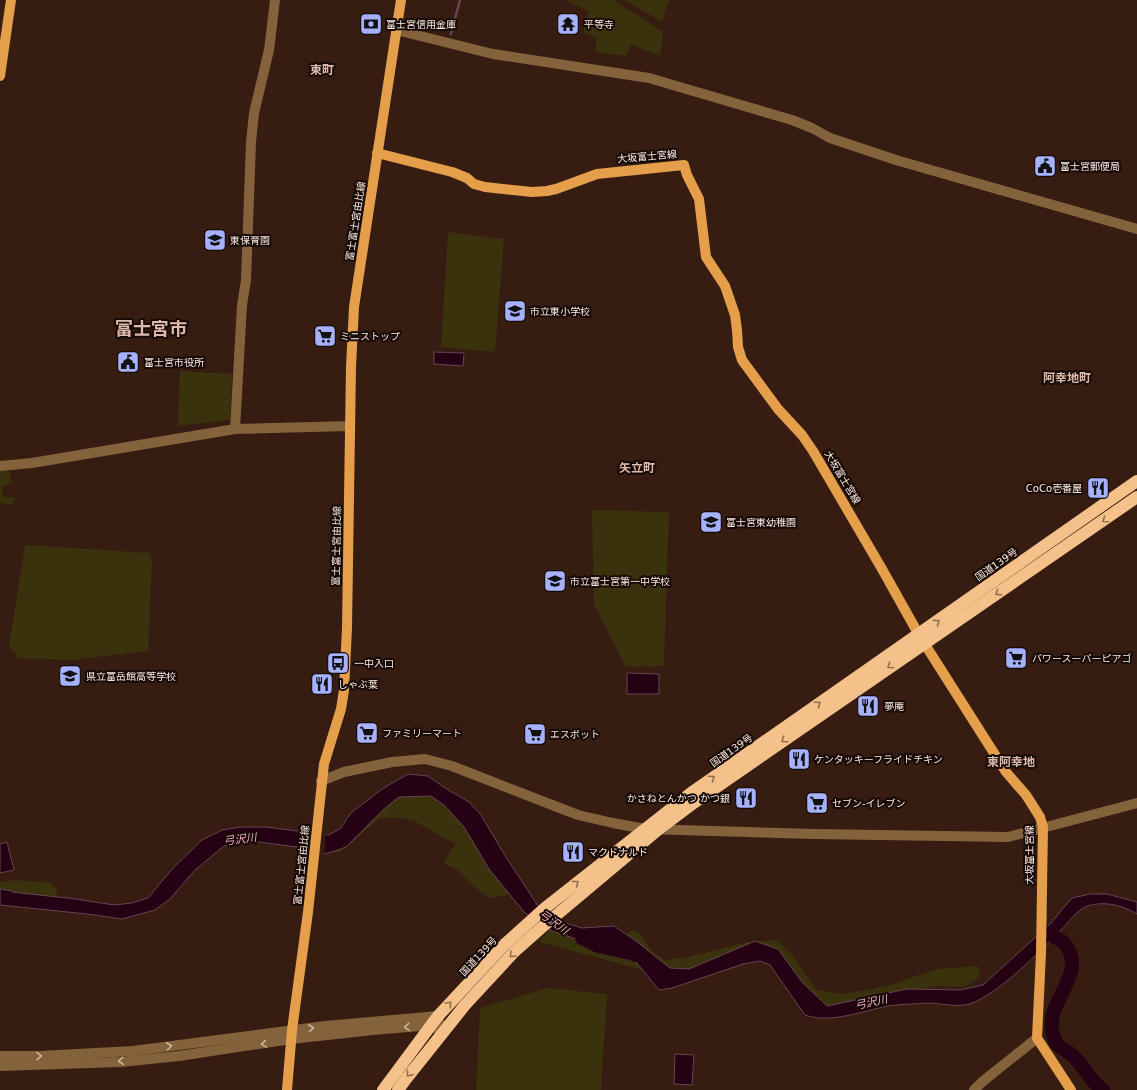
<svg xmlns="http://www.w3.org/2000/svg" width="1137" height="1090" font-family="'DejaVu Sans','Noto Sans JP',sans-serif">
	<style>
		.green { fill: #3a310d }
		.water { fill: #260013; stroke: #674652 }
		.pier { fill: #361c11 }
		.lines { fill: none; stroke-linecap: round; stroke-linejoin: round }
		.stream { stroke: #674652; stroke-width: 2.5 }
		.river { stroke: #260013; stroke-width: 14 }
		.minor { stroke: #84623c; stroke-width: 10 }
		.major { stroke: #e59f4b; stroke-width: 10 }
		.highway { stroke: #f4c18a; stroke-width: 12 }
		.oneway { stroke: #906f4f }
		.oneway2 { stroke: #cdb4a1 }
		.labels { text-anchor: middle; stroke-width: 4; stroke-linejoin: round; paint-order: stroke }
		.poi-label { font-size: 10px; fill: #feebe4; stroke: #150a06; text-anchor: start }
		.street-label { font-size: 10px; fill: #feebe4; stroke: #150a06 }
		.water-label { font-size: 11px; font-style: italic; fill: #f6a9c9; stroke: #150a06 }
		.quarter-label { font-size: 12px; font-weight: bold; fill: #debaac; stroke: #150a06 }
		.town-label { font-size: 18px; font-weight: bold; fill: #debaac; stroke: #150a06 }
	</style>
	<rect width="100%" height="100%" fill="#361c11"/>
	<g class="green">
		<path d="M 566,0 L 614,0 L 663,32 L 660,55 L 631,45 L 626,56 L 595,52 L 597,38 L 583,33 L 589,12 Z"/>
		<path d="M 624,0 L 669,0 L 662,22 Z"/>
		<path d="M 448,232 L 504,239 L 495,352 L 441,347 Z"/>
		<path d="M 180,371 L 232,374 L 230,420 L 178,426 Z"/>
		<path d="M 0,471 L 9,471 L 12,483 L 1,486 L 4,497 L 15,498 L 13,505 L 0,503 Z"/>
		<path d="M 592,510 L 669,512 L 664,666 L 626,667 L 594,605 Z"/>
		<path d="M 25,545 L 149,553 L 152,562 L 148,651 L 72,660 L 18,658 L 9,646 Z"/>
		<path d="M 407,793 L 435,797 L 457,817 L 511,882 L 509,895 L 490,898 L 473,886 L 456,869 L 443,863 L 456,844 L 414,821 L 401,818 L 380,818 L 340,852 L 328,852 L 388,802 Z"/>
		<path d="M 15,880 L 51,883 L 56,889 L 58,899 L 0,895 L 0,882 Z"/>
		<path d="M 554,923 L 619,937 L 633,930 L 641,934 L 652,951 L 665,960 L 687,957 L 747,942 L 777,940 L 794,957 L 816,990 L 844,994 L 887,986 L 937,969 L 978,966 L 980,976 L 964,987 L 935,986 L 896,997 L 824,1014 L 774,962 L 747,958 L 664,984 L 639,969 L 539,942 Z"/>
		<path d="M 547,988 L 607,994 L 601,1090 L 476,1090 L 480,1008 Z"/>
	</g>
	<g class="water">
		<path d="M 434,352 L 464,353 L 463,366 L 434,364 Z"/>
		<path d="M 627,673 L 659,674 L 659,694 L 627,694 Z"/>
		<path d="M 408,774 L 428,776 L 445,788 L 469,802 L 481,815 L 504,854 L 538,906 L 565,923 L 582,928 L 614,926 L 636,941 L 670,968 L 689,969 L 755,941 L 778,949 L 802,982 L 827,1006 L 907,989 L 960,990 L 983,985 L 1050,924 L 1072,898 L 1090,894 L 1107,894 L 1137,902 L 1137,914 C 1122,905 1102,900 1085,907 C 1078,910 1067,924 1061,930 C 1036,955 1007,986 975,1002 C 961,1009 943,1003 927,1003 C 915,1004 901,1004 888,1006 C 863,1011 830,1024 805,1015 L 770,965 L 760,961 L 743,964 L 672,988 L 659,990 L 636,962 L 618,951 L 598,946 L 552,931 L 524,912 L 489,869 L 464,827 L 445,806 L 431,796 L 399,797 L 384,809 L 346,847 L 332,852 L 322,854 L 304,848 L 244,840 L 224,846 L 195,870 L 170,899 L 155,910 L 122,919 L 87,914 L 0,905 L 0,889 L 12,891 L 12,892 L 76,899 L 114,905 L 132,903 L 148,898 L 173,868 L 202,840 L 222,830 L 240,827 L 266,827 L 328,835 L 340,829 L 351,813 L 382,789 Z"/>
		<path d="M 7,842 L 14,870 L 0,873 L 0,844 Z"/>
		<path d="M 675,1054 L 694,1055 L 692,1085 L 674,1084 Z"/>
	</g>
	<path class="pier" d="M 307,830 L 326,833 L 324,856 L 304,851 Z"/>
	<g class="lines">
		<path class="stream" d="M 451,34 L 460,0"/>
		<g class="river">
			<path d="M 1046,933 C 1052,936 1061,939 1065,944 C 1089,974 1043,1003 1053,1034 C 1054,1036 1055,1041 1056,1043 C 1060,1048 1072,1053 1077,1060 C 1086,1070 1092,1083 1103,1090"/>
			<path d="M 582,938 L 598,946 L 631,953 L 636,955"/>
		</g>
		<g class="minor">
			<path d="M 396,30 L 493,54 L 649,78 L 792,120 L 812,128 L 830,138 L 896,160 L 1137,229"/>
			<path d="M 235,429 L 242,305 L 246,280 L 251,142 L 254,113 L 269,50 L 275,0"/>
			<path d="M 0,466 L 32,463 L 235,429 L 350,426"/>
			<path d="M 321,781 L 344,772 L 392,762 L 425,759 L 452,766 L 578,815 L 613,823 L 645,829 L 814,834 L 1008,837 L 1137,803"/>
			<path d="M 0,1056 L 40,1056 L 133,1051 L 325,1026 L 438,1016 L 442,1034"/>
			<path d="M 0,1066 L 121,1062 L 179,1056 L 291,1039 L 373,1030 L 432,1025 L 435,1028"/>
			<path d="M 974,1090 L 982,1082 L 1037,1038"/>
		</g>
		<g class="major">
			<path d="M 0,76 L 11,0"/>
			<path d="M 377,153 L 452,172 L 467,178 L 474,184 L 485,187 L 532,192 L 547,191 L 556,189 L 597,174 L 684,165 L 687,175 L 699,199 L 706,257 L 725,286 L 735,315 L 737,330 L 738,347 L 742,360 L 778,409 L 802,435 L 813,451 L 882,569 L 919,635 L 1006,772 L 1026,795 L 1040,817 L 1043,827 L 1041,953 L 1037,1038 L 1071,1090"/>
			<path d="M 287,1090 L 292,1030 L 308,912 L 324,764 L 341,709 L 344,690 L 347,628 L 351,367 L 354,307 L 401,0"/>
		</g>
		<g class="highway">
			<path d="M 383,1090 L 438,1016 L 505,944 L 545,908 L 691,793 L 1137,481"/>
			<path d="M 398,1090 L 406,1079 L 465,1005 L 514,952 L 541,928 L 659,829 L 695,802 L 1137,497"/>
		</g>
	</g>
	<defs><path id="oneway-chevron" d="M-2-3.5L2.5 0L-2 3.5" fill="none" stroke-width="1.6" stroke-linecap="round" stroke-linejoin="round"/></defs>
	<g class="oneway">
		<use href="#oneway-chevron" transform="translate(1105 520) rotate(145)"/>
		<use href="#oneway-chevron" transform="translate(998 593) rotate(146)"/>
		<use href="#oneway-chevron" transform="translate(937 622) rotate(-36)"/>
		<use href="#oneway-chevron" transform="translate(890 666) rotate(145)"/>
		<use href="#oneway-chevron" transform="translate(818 704) rotate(-35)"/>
		<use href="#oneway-chevron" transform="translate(784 740) rotate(145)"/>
		<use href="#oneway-chevron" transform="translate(712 778) rotate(-35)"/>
		<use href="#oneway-chevron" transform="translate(576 883) rotate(-38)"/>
		<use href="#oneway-chevron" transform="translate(512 955) rotate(135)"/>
		<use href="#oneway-chevron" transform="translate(449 1004) rotate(-47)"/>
		<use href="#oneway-chevron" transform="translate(409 1074) rotate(129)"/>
	</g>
	<g class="oneway2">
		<use href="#oneway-chevron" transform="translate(407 1027) rotate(175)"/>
		<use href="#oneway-chevron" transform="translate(311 1028) rotate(-8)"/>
		<use href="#oneway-chevron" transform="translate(264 1044) rotate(171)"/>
		<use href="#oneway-chevron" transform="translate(169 1046) rotate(-7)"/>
		<use href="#oneway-chevron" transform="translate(39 1056) rotate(-2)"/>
		<use href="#oneway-chevron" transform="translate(121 1061) rotate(175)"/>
	</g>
	<defs>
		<g id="bank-square" transform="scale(1.15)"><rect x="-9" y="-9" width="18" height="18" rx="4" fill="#a6b1fc" stroke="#150a06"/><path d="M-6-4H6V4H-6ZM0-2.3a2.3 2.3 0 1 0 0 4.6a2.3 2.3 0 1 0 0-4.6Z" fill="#111"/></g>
		<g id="temple-square" transform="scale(1.15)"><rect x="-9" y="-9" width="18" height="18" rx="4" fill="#a6b1fc" stroke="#150a06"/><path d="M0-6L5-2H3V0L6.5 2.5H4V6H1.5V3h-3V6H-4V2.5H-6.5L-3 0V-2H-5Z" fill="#111"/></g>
		<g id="civic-square" transform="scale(1.15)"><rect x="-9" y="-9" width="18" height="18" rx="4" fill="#a6b1fc" stroke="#150a06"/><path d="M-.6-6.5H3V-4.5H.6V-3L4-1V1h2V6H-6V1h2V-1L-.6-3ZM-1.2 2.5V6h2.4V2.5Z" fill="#111"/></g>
		<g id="school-square" transform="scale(1.15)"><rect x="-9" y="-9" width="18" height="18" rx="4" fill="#a6b1fc" stroke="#150a06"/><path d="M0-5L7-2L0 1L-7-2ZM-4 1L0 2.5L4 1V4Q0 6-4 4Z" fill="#111"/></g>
		<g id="supermarket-square" transform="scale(1.15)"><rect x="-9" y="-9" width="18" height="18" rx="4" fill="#a6b1fc" stroke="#150a06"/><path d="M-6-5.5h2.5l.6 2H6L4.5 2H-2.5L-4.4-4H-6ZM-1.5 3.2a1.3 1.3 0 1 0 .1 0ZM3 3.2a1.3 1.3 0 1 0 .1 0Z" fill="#111"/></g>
		<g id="restaurant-square" transform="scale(1.15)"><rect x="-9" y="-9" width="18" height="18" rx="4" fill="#a6b1fc" stroke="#150a06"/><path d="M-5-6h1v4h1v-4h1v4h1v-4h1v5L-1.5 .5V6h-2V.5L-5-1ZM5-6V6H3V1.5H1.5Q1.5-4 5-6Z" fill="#111"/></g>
		<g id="bus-square" transform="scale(1.15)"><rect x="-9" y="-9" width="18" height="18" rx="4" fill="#a6b1fc" stroke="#150a06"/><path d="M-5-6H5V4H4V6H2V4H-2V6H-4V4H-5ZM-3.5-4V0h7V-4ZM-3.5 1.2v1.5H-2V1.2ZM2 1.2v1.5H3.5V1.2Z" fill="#111"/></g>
	</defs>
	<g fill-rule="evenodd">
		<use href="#bank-square" x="371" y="24"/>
		<use href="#temple-square" x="568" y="24"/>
		<use href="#civic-square" x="1045" y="166"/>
		<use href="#school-square" x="215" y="240"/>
		<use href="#school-square" x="515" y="311"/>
		<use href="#supermarket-square" x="325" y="336"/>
		<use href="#civic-square" x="128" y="362"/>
		<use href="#restaurant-square" x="1098" y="488"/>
		<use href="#school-square" x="711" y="522"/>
		<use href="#school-square" x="555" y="581"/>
		<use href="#supermarket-square" x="1016" y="658"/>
		<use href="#bus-square" x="338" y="663"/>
		<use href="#school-square" x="70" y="676"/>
		<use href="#restaurant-square" x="322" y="684"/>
		<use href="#restaurant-square" x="868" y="706"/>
		<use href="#supermarket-square" x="367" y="733"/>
		<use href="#supermarket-square" x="535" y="734"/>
		<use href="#restaurant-square" x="799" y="759"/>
		<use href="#restaurant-square" x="746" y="798"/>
		<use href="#supermarket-square" x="817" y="803"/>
		<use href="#restaurant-square" x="573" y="852"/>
	</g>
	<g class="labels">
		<g class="poi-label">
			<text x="386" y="28">富士宮信用金庫</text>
			<text x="584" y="28">平等寺</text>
			<text x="1060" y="170">富士宮郵便局</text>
			<text x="230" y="244">東保育園</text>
			<text x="530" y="315">市立東小学校</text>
			<text x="340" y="340">ミニストップ</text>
			<text x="144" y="366">富士宮市役所</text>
			<text x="1082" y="492" text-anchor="end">CoCo壱番屋</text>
			<text x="726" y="526">富士宮東幼稚園</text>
			<text x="570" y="585">市立富士宮第一中学校</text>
			<text x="1032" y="662">パワースーパーピアゴ</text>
			<text x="354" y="667">一中入口</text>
			<text x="86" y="680">県立富岳館高等学校</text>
			<text x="338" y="688">しゃぶ葉</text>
			<text x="884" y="710">夢庵</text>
			<text x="382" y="737">ファミリーマート</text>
			<text x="550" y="738">エスポット</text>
			<text x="814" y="763">ケンタッキーフライドチキン</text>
			<text x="730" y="802" text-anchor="end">かさねとんかつ かつ銀</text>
			<text x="832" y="807">セブン-イレブン</text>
			<text x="588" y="856">マクドナルド</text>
		</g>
		<g class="street-label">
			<text transform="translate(647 156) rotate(-5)" y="4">大坂富士宮線</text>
			<text transform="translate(355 221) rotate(-81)" y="4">富士富士宮由比線</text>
			<text transform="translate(843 477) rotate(59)" y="4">大坂富士宮線</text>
			<text transform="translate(336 546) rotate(-89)" y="4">富士富士宮由比線</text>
			<text transform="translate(996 564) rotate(-35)" y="4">国道139号</text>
			<text transform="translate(731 750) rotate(-35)" y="4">国道139号</text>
			<text transform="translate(1029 855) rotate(-90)" y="4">大坂富士宮線</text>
			<text transform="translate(301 865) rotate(-84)" y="4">富士富士宮由比線</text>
			<text transform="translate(478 956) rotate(-47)" y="4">国道139号</text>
		</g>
		<g class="water-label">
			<text transform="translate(240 839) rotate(-7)" y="4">弓沢川</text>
			<text transform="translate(554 922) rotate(35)" y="4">弓沢川</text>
			<text transform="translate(871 1002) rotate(-12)" y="4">弓沢川</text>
		</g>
		<g class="quarter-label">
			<text x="322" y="74">東町</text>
			<text x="1067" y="382">阿幸地町</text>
			<text x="637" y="472">矢立町</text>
			<text x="1011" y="766">東阿幸地</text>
		</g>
		<g class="town-label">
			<text x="151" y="335">富士宮市</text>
		</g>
	</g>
</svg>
